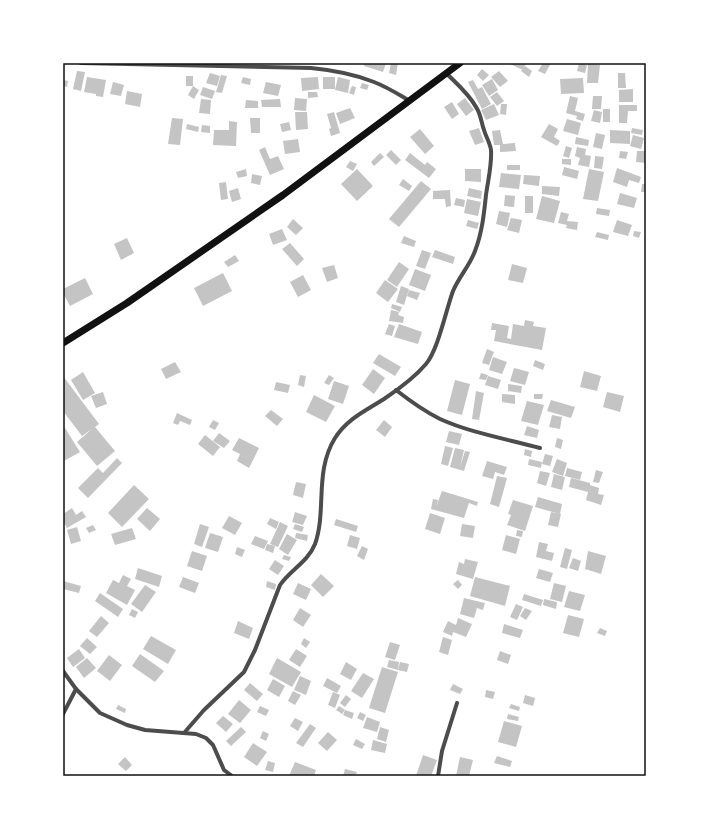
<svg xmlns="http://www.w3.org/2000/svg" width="709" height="839" font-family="Montserrat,sans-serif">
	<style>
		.building { fill: #c4c4c4 }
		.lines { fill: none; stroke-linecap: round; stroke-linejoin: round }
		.minor { stroke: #4c4c4c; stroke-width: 4 }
		.primary { stroke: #111; stroke-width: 7 }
		.neatline { fill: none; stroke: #111; stroke-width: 1.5 }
	</style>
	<rect width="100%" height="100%" fill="#fff"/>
	<g class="building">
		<path d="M 365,63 L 386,63 L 383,72 L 364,66 Z"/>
		<path d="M 391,63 L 398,63 L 396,75 L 389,73 Z"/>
		<path d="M 510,63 L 526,63 L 523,70 L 510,64 Z"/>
		<path d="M 543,63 L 551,63 L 545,74 L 538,71 Z"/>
		<path d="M 579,63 L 587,65 L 585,73 L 577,71 Z"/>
		<path d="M 588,64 L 600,65 L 598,83 L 587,83 Z"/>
		<path d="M 525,66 L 532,71 L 529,77 L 521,71 Z"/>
		<path d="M 482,69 L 489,75 L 483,81 L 477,75 Z"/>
		<path d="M 77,71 L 85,72 L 81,91 L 73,89 Z"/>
		<path d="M 499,71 L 508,81 L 500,87 L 491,77 Z"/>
		<path d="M 210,73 L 220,76 L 217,86 L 206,83 Z"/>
		<path d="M 618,73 L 625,73 L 626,88 L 618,88 Z"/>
		<path d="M 221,75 L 227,76 L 222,93 L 216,92 Z"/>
		<rect x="186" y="76" width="7" height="10"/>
		<path d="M 87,77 L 106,80 L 103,97 L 96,96 L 96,94 L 84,92 Z"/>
		<path d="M 243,77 L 251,79 L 250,85 L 241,83 Z"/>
		<path d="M 318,77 L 319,89 L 302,91 L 301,78 Z"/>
		<rect x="323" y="77" width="12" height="12"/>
		<path d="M 338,77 L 350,80 L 348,93 L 335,90 Z"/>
		<path d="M 583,78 L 584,93 L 561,94 L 560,79 Z"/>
		<path d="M 492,79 L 498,90 L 489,96 L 482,85 Z"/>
		<path d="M 63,80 L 68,81 L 67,87 L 63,86 Z"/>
		<path d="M 473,80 L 478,89 L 482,87 L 491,104 L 482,109 L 468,82 Z"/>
		<path d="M 113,82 L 124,85 L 121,96 L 110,94 Z"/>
		<path d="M 266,82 L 281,85 L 278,96 L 263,93 Z"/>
		<path d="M 362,83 L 369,85 L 367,90 L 360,88 Z"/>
		<path d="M 193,86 L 199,90 L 194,99 L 188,95 Z"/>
		<path d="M 352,86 L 356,87 L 354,95 L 349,93 Z"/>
		<path d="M 203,87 L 215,91 L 212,99 L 200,95 Z"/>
		<path d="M 633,89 L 633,102 L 619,102 L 619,90 Z"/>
		<path d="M 127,91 L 142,94 L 140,107 L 125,104 Z"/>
		<path d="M 308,92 L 317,92 L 318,97 L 308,98 Z"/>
		<path d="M 497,92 L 504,101 L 497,106 L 490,97 Z"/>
		<path d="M 570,96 L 578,98 L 575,111 L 585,114 L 583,121 L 576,119 L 577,116 L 566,113 Z"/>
		<path d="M 593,96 L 602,96 L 601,109 L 592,109 Z"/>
		<path d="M 295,98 L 307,99 L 306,111 L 294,110 Z"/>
		<path d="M 465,98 L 474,110 L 466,116 L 457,104 Z"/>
		<path d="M 201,99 L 211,100 L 210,114 L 199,113 Z"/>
		<path d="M 280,99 L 281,107 L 262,107 L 261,100 Z"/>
		<path d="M 246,100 L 258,101 L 258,108 L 245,108 Z"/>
		<path d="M 452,102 L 459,114 L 452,119 L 444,107 Z"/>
		<path d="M 494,104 L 499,115 L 486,120 L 481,110 Z"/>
		<path d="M 501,104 L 507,104 L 506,115 L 500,114 Z"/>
		<path d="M 619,105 L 637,105 L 637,111 L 628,111 L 627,123 L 619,123 Z"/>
		<path d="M 350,108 L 355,118 L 340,124 L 336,113 Z"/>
		<rect x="603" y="109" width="7" height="13"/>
		<path d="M 594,110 L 602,112 L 600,123 L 591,121 Z"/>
		<path d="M 295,112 L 307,112 L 308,129 L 296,130 Z"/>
		<path d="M 334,112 L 340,133 L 331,136 L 329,129 L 331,128 L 327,114 Z"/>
		<path d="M 172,118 L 183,119 L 180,145 L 168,144 Z"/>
		<path d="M 250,118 L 260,118 L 260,133 L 251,133 Z"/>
		<path d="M 567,119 L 581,123 L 578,135 L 563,131 Z"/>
		<path d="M 229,121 L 237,122 L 236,146 L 213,145 L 214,130 L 229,130 Z"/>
		<path d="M 289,122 L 291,130 L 282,132 L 280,124 Z"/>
		<path d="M 187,124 L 199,127 L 198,132 L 186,129 Z"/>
		<path d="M 549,124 L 558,129 L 554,137 L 560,141 L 557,146 L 541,137 Z"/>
		<path d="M 202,125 L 210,126 L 210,133 L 201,132 Z"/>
		<path d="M 479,128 L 484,142 L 475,145 L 469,131 Z"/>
		<path d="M 632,128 L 643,130 L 642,135 L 631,133 Z"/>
		<path d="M 420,129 L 434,146 L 425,154 L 410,137 Z"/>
		<path d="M 500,130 L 503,144 L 515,143 L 516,151 L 500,152 L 500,145 L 494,145 L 492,131 Z"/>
		<path d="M 610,130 L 630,131 L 630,144 L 610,143 Z"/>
		<path d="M 596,133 L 605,135 L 602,149 L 593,147 Z"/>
		<path d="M 633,135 L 644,138 L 641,149 L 630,146 Z"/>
		<path d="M 576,137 L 589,140 L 588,146 L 575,144 Z"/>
		<path d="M 298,139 L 300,152 L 285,154 L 283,141 Z"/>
		<path d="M 566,146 L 572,148 L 569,158 L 563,156 Z"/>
		<path d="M 265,147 L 270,159 L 278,156 L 284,169 L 270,175 L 259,150 Z"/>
		<path d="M 577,147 L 586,149 L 585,155 L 591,156 L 589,167 L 578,165 L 580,158 L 575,156 Z"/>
		<path d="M 391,150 L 401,160 L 396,165 L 386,155 Z"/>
		<path d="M 620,151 L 628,152 L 626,159 L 619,158 Z"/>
		<path d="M 637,151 L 646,151 L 646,163 L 636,162 Z"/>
		<path d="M 380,153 L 384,157 L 374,166 L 371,162 Z"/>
		<path d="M 410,153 L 425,165 L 427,162 L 436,169 L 429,178 L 405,160 Z"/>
		<path d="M 595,156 L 604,157 L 602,169 L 594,168 Z"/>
		<path d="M 562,159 L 571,159 L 571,165 L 562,164 Z"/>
		<path d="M 350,161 L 357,164 L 353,171 L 346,167 Z"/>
		<rect x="507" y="165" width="13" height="5"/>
		<path d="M 564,167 L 579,171 L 577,179 L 562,175 Z"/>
		<path d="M 617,168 L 641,177 L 639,183 L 629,180 L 627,187 L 613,182 Z"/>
		<path d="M 246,169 L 247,176 L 238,178 L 236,172 Z"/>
		<path d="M 357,169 L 373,186 L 357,201 L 341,184 Z"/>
		<path d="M 465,169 L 481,169 L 481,182 L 465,181 Z"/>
		<path d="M 589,169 L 604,172 L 598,201 L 583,199 Z"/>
		<path d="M 501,173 L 521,175 L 519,189 L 499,187 Z"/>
		<path d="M 252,174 L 262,176 L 260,185 L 251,183 Z"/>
		<path d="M 524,175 L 540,176 L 539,186 L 523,184 Z"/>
		<path d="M 403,179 L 412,186 L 409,191 L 399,185 Z"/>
		<path d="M 421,181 L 431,189 L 399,227 L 389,219 Z"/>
		<path d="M 226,182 L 228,199 L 221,200 L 219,183 Z"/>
		<path d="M 642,184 L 646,184 L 646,192 L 641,192 Z"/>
		<path d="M 542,186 L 560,187 L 559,196 L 542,194 Z"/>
		<path d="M 238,188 L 241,199 L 232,202 L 229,191 Z"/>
		<path d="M 469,188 L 482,191 L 481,199 L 467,196 Z"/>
		<path d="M 450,190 L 451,206 L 446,207 L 445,199 L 433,199 L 433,191 Z"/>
		<path d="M 620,193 L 637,198 L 634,208 L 617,204 Z"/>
		<path d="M 505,195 L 515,196 L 514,207 L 504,206 Z"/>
		<rect x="525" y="196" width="8" height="17"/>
		<path d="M 542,196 L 560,201 L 554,223 L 536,219 Z"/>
		<path d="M 456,198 L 465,200 L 464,207 L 454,205 Z"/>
		<path d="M 467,199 L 481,202 L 478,216 L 464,213 Z"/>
		<path d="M 597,208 L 610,210 L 609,216 L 596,214 Z"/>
		<path d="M 499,211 L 510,213 L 507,227 L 496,224 Z"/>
		<path d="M 561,212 L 569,214 L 567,221 L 578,222 L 577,230 L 566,228 L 567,225 L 558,223 Z"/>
		<path d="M 511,218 L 522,220 L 519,233 L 507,230 Z"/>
		<path d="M 293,219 L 303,228 L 296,235 L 287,227 Z"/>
		<path d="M 468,220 L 479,223 L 477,229 L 466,226 Z"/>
		<path d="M 617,220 L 632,225 L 628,236 L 613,232 Z"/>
		<path d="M 282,229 L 287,240 L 273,245 L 269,234 Z"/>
		<path d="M 634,231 L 641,232 L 639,238 L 633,236 Z"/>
		<path d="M 597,232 L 609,235 L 608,240 L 595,237 Z"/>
		<path d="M 404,236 L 416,241 L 414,247 L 401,243 Z"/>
		<path d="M 127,238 L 134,253 L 121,260 L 114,244 Z"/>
		<path d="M 290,243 L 304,259 L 297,266 L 282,249 Z"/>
		<path d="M 422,250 L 431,253 L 425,269 L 416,266 Z"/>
		<path d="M 435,250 L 455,257 L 453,264 L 432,257 Z"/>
		<path d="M 235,255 L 239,261 L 228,267 L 224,262 Z"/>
		<path d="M 399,262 L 409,269 L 397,287 L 387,280 Z"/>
		<path d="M 512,264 L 527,268 L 523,283 L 508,280 Z"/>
		<path d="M 334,265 L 338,278 L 327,282 L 322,268 Z"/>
		<path d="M 415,269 L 431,275 L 425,291 L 409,285 Z"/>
		<path d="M 223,273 L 232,291 L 203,306 L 194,288 Z"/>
		<path d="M 303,275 L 311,290 L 298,297 L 290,282 Z"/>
		<path d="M 85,278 L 93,294 L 70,306 L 63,293 L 63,289 Z"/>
		<path d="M 385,280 L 398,289 L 388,302 L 376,293 Z"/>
		<path d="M 401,286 L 409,289 L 404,305 L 396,302 Z"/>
		<path d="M 409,290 L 420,293 L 417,300 L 407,296 Z"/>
		<path d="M 392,304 L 402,307 L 400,312 L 391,308 Z"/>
		<path d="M 391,310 L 399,312 L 398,315 L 404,317 L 403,323 L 389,321 Z"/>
		<path d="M 525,320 L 534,322 L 533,326 L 546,328 L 542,350 L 494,341 L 496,330 L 491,330 L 492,323 L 509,326 L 507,338 L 511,339 L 513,324 L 524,326 Z"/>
		<path d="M 389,324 L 395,326 L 392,336 L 385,334 Z"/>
		<path d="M 399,324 L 422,332 L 418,344 L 394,337 Z"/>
		<path d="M 487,349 L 494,352 L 489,365 L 482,363 Z"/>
		<path d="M 379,354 L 401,367 L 395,376 L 373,363 Z"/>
		<path d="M 493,357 L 507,362 L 502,374 L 489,370 Z"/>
		<path d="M 535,360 L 545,364 L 543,370 L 533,366 Z"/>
		<path d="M 175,362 L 181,372 L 166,379 L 161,369 Z"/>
		<path d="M 514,368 L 529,372 L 525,385 L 510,381 Z"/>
		<path d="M 373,369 L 385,378 L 374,394 L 362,385 Z"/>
		<path d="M 584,371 L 601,376 L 597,391 L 580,387 Z"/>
		<path d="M 83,372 L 95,393 L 83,400 L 71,380 Z"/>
		<path d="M 481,373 L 488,375 L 486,380 L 479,379 Z"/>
		<path d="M 300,375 L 306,376 L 304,387 L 298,385 Z"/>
		<path d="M 329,375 L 334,378 L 329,385 L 324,383 Z"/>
		<path d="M 63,376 L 99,424 L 95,427 L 115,451 L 97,466 L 77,442 L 92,429 L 82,436 L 63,411 Z"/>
		<path d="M 488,376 L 501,380 L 498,389 L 485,385 Z"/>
		<path d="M 455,380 L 470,384 L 462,415 L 447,411 Z"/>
		<path d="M 334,381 L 349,386 L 343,404 L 328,399 Z"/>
		<path d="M 276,382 L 290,385 L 288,393 L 274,390 Z"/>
		<path d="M 508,384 L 522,386 L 521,393 L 508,391 Z"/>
		<path d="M 476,391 L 484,393 L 479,420 L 472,419 Z"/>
		<path d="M 103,392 L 107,404 L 96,408 L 91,396 Z"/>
		<path d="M 607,392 L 624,396 L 620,412 L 603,407 Z"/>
		<path d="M 502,394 L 515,395 L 515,404 L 502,402 Z"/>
		<path d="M 534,394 L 543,394 L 542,399 L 534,399 Z"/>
		<path d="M 314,395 L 335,406 L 326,422 L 306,412 Z"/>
		<path d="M 551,400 L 575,407 L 571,418 L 547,411 Z"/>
		<path d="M 527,401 L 544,405 L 538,425 L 521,421 Z"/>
		<path d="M 271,410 L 283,419 L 277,426 L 265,416 Z"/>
		<path d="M 177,413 L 192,420 L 190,425 L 180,421 L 178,425 L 173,423 Z"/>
		<path d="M 552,415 L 562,417 L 560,429 L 549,427 Z"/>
		<path d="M 213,420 L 219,423 L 215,430 L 209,427 Z"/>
		<path d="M 384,420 L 392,427 L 385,437 L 376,430 Z"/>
		<path d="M 527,426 L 539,430 L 537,438 L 524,435 Z"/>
		<path d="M 65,428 L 80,452 L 64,461 L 63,459 L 63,430 Z"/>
		<path d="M 449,431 L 462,434 L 459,445 L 446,442 Z"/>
		<path d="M 219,433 L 230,441 L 224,448 L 213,441 Z"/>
		<path d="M 205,435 L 220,447 L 213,456 L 198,444 Z"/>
		<path d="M 239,438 L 259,448 L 249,468 L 237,461 L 240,454 L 232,450 Z"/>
		<path d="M 557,438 L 563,440 L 561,449 L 555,447 Z"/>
		<path d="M 445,446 L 453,448 L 448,466 L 441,464 Z"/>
		<path d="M 455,448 L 464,450 L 460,467 L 465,451 L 470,452 L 464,471 L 450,467 Z"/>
		<path d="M 525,449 L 532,451 L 531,457 L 524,455 Z"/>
		<path d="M 545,454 L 553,456 L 550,466 L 542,464 Z"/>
		<path d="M 117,458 L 122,463 L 88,498 L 78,488 L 98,468 L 103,473 Z"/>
		<path d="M 529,459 L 542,462 L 541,468 L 528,465 Z"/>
		<path d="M 557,459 L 567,463 L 563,476 L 552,472 Z"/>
		<path d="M 487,461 L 507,467 L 504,475 L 495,472 L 493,479 L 482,476 Z"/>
		<path d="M 567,468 L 582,472 L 580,480 L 565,476 Z"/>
		<path d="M 596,470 L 603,472 L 599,483 L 593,482 Z"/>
		<path d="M 540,471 L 550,473 L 546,486 L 537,483 Z"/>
		<path d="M 554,474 L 565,477 L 562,490 L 551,487 Z"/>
		<path d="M 497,476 L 507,478 L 499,507 L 490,504 Z"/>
		<path d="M 571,478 L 590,483 L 590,485 L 599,488 L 598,494 L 604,495 L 601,505 L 586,500 L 588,492 L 569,487 Z"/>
		<path d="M 296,482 L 306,484 L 303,498 L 293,495 Z"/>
		<path d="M 134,485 L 149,499 L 122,527 L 108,513 Z"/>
		<path d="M 442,491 L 478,502 L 477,506 L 469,503 L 464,518 L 431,509 L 433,499 L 438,500 L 436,507 Z"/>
		<path d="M 538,497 L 562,504 L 560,514 L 535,507 Z"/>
		<path d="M 513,500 L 533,506 L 525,531 L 507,525 L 511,515 L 508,514 Z"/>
		<path d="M 72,508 L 76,515 L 82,511 L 86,517 L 67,528 L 63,521 L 63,514 Z"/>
		<path d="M 147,508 L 160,519 L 150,531 L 137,519 Z"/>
		<path d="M 295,512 L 307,516 L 303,525 L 292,522 Z"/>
		<path d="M 551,512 L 561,514 L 558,527 L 548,525 Z"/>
		<path d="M 430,513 L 445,518 L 440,534 L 425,529 Z"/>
		<path d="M 229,516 L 242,523 L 235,535 L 222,528 Z"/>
		<path d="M 270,518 L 279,522 L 276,529 L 267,524 Z"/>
		<path d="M 336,519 L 358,526 L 356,532 L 334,525 Z"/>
		<path d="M 280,522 L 288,526 L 278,547 L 270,544 Z"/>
		<path d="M 200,524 L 209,527 L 202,547 L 194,544 Z"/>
		<path d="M 295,524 L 304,527 L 302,532 L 293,529 Z"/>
		<path d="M 462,524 L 475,526 L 473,538 L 460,536 Z"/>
		<path d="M 93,525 L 96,530 L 89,533 L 86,528 Z"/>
		<path d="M 77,527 L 81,541 L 71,544 L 67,530 Z"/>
		<path d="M 132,528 L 136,539 L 115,545 L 111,534 Z"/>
		<path d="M 517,530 L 523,531 L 522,537 L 516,536 Z"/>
		<path d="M 210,533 L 223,537 L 218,552 L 205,548 Z"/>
		<path d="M 296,533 L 308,535 L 307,541 L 295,538 Z"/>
		<path d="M 287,534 L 297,540 L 288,555 L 279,549 Z"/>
		<path d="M 350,535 L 360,538 L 357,549 L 347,546 Z"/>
		<path d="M 506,535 L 520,539 L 516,554 L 502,550 Z"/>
		<path d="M 255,536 L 268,541 L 264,549 L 251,544 Z"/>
		<path d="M 539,542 L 548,544 L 546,551 L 554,553 L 552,561 L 536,557 Z"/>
		<path d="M 267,544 L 275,546 L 273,553 L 265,550 Z"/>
		<path d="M 362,546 L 368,549 L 364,560 L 357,556 Z"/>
		<path d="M 237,547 L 245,550 L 242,557 L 235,554 Z"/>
		<path d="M 565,548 L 572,550 L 567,569 L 560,567 Z"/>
		<path d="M 192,551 L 207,556 L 202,571 L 187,566 Z"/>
		<path d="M 588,551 L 606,556 L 601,574 L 585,569 Z"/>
		<path d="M 284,555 L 291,557 L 289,561 L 282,559 Z"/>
		<path d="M 573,558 L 581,561 L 578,571 L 569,568 Z"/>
		<path d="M 465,559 L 478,562 L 473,579 L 456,574 L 459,562 L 464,564 Z"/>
		<path d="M 275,560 L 284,566 L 278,575 L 269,569 Z"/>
		<path d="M 138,568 L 162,576 L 159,587 L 135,579 Z"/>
		<path d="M 539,569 L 553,573 L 550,582 L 536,578 Z"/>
		<path d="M 321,574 L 334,586 L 323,597 L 311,585 Z"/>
		<path d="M 123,575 L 131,579 L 127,586 L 135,590 L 127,605 L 106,593 L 113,580 L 119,583 Z"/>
		<path d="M 183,577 L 199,583 L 195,593 L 179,587 Z"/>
		<path d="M 475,577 L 510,586 L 505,606 L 470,596 Z"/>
		<path d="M 458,580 L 462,585 L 458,589 L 453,584 Z"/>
		<path d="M 63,581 L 81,586 L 79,593 L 63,589 Z"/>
		<path d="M 267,581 L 276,584 L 275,590 L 266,587 Z"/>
		<path d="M 298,583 L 311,589 L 306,600 L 293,594 Z"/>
		<path d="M 554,583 L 566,586 L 562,602 L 550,599 Z"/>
		<path d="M 145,585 L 156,592 L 142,612 L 131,604 Z"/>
		<path d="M 569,591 L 585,595 L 580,611 L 564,607 Z"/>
		<path d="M 100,593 L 123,609 L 118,617 L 95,601 Z"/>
		<path d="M 524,594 L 543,600 L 541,606 L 522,600 Z"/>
		<path d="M 464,598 L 485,603 L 483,610 L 477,608 L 474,618 L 460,614 Z"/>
		<path d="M 544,599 L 557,602 L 556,609 L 543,605 Z"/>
		<path d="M 516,604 L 523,607 L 517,620 L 510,617 Z"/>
		<path d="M 300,608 L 311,615 L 303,627 L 293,620 Z"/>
		<path d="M 525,608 L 532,611 L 526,620 L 520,616 Z"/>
		<path d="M 132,609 L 138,612 L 135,618 L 129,615 Z"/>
		<path d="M 568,615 L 584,619 L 579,637 L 563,633 Z"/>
		<path d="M 101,616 L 109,623 L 97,637 L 89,631 Z"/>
		<path d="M 458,618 L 472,624 L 466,637 L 453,632 L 452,636 L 443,632 L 448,621 L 456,625 Z"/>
		<path d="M 238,621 L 253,628 L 249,639 L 234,633 Z"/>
		<path d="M 504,624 L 523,630 L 520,638 L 502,633 Z"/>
		<path d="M 600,628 L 607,631 L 605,636 L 597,633 Z"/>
		<path d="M 151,636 L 176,650 L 168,664 L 143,649 Z"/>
		<path d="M 443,637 L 452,640 L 448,655 L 439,652 Z"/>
		<path d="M 87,638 L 97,647 L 90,654 L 80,646 Z"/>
		<path d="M 304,638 L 310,642 L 306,648 L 301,644 Z"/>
		<path d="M 390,642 L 400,645 L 395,660 L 385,657 Z"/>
		<path d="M 79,649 L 85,658 L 73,667 L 67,658 Z"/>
		<path d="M 296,649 L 307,656 L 300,667 L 289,660 Z"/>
		<path d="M 500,651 L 511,655 L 508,664 L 497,660 Z"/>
		<path d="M 140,654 L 164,671 L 155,682 L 132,666 Z"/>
		<path d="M 109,655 L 122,665 L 110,681 L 97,671 Z"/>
		<path d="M 87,658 L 96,668 L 84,678 L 76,667 Z"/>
		<path d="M 277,658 L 301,672 L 292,687 L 269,674 Z"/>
		<path d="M 389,660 L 399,662 L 398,670 L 387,667 Z"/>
		<path d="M 346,662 L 357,669 L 351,680 L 340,674 Z"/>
		<path d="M 400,662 L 409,664 L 407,672 L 398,670 Z"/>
		<path d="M 382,667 L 398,672 L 385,713 L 369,708 Z"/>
		<path d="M 363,673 L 374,679 L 362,698 L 351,691 Z"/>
		<path d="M 300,676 L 311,681 L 306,695 L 294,690 Z"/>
		<path d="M 327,678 L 341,686 L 337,693 L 323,686 Z"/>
		<path d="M 273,679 L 285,686 L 279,697 L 267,690 Z"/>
		<path d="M 250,683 L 263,694 L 257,701 L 244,690 Z"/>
		<path d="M 453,684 L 463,689 L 460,694 L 450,690 Z"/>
		<path d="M 486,690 L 495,692 L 493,699 L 485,697 Z"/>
		<path d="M 293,691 L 301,695 L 295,705 L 288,701 Z"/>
		<path d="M 333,692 L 340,695 L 335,708 L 328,705 Z"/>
		<path d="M 346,695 L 351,699 L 345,707 L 340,703 Z"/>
		<path d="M 525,695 L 535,698 L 533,706 L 523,703 Z"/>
		<path d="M 239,700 L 251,710 L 240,723 L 228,714 Z"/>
		<path d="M 511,704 L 520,707 L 519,711 L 509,708 Z"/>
		<path d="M 118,705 L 126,709 L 125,713 L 116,709 Z"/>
		<path d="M 260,706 L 269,710 L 266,716 L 257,712 Z"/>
		<path d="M 339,706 L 345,710 L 342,714 L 336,710 Z"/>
		<path d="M 345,710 L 354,713 L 352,719 L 343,715 Z"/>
		<path d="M 360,712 L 366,715 L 363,721 L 357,718 Z"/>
		<path d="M 508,714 L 519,717 L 518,721 L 507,719 Z"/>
		<path d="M 223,716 L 233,724 L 226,732 L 216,723 Z"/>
		<path d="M 367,717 L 380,722 L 377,732 L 363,728 Z"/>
		<path d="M 295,718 L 303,722 L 298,731 L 290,726 Z"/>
		<path d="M 504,721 L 522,726 L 516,747 L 498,742 Z"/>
		<path d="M 310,724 L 316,728 L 303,747 L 296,743 Z"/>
		<path d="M 241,727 L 246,732 L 231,746 L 226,741 Z"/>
		<path d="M 380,727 L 389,730 L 386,742 L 377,739 Z"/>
		<path d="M 263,731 L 269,734 L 266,741 L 260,738 Z"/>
		<path d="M 328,732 L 337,740 L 327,751 L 318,743 Z"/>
		<path d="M 356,739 L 365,744 L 362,749 L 353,745 Z"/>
		<path d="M 373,740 L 387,744 L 385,753 L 371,750 Z"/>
		<path d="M 253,743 L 267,752 L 257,766 L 244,757 Z"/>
		<path d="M 423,755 L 437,760 L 431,776 L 416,776 Z"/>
		<path d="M 497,756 L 512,761 L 510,767 L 494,763 Z"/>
		<path d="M 125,757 L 132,765 L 126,771 L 118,764 Z"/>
		<path d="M 460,757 L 473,760 L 469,776 L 456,776 Z"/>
		<path d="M 268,761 L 275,763 L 273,772 L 265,770 Z"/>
		<path d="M 295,762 L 316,770 L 314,776 L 289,776 Z"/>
		<path d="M 345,769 L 357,772 L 355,776 L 343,776 Z"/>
	</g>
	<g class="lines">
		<g class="minor">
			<path d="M 81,63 L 311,68 C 332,70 354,74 374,82 C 387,87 398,94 410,101"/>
			<path d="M 396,390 C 410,401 424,411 440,419 C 471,433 507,439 540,448"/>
			<path d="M 63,671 L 76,689 L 63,714"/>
			<path d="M 76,689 L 100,713 L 127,725 L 145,730 L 196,734 L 206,738 L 213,745 L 224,770 L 232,776"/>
			<path d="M 184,733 L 204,710 L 244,672 L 255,650 L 280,585 C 290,570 308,562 315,544 C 327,510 314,472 335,438 C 347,419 365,411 384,399 C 399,389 414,378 426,364 C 438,350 446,310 453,291 C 459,277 470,265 475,251 C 482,233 484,214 486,195 C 488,180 492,165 491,150 C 490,143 486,137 484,130 C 481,122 481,114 476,107 C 469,94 457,84 446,73"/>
			<path d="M 438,776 L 442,751 L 457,703"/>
		</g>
		<path class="primary" d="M 63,343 L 127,303 L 283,195 L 460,63"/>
	</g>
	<rect width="709" height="839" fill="none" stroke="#ffffff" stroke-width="128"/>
	<rect x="64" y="64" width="581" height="711" class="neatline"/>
</svg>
